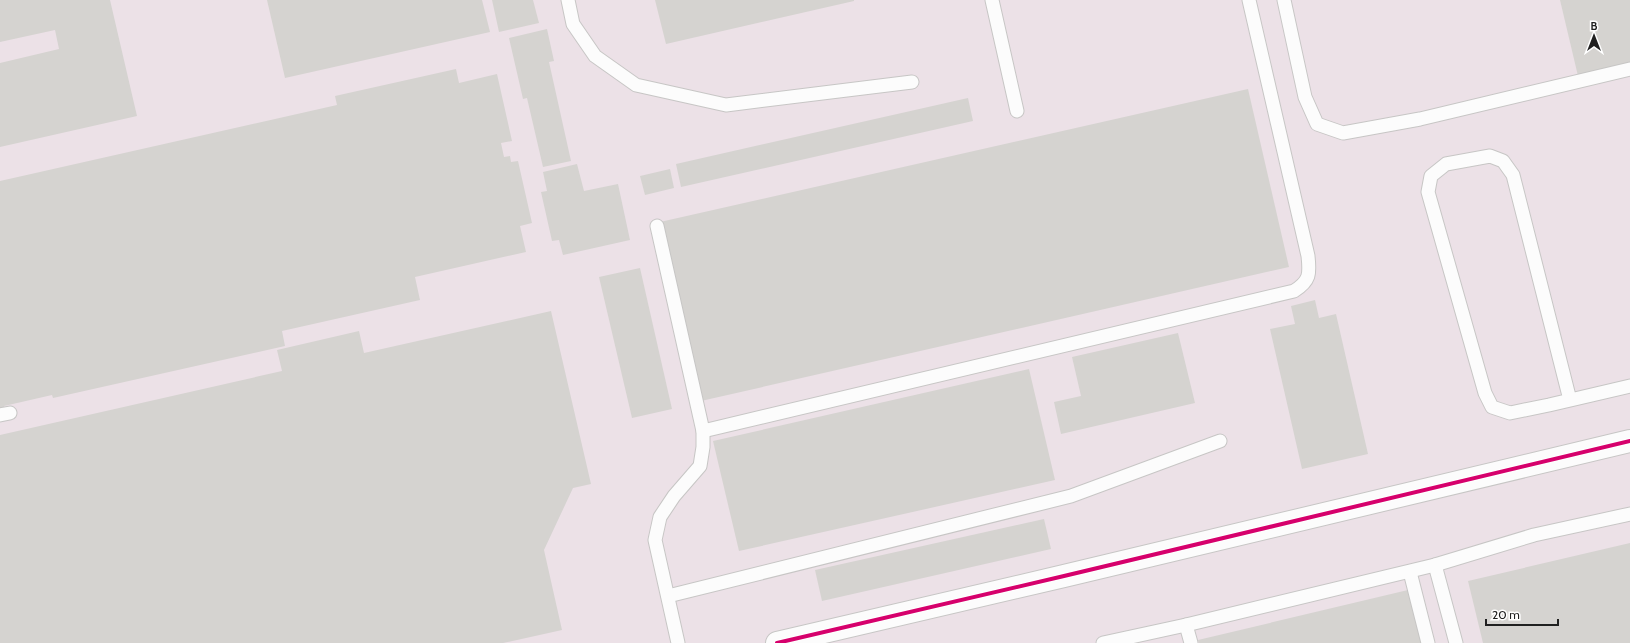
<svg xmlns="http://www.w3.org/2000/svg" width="1630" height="643" font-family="Cabin,sans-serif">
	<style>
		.industrial { fill: #ece1e7 }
		.building { fill: #d5d3d0 }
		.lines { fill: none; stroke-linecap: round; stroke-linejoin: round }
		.lane-casing { stroke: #c7c6c5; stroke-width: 15 }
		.street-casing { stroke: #c7c6c5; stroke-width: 24 }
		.lane { stroke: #fcfcfc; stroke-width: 13 }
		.street { stroke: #fcfcfc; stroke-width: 22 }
		.cycleway-casing { stroke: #fff; stroke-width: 6 }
		.cycleway { stroke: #d6006c; stroke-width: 4 }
	</style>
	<rect width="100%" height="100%" fill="#eeede9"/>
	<rect class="industrial" x="0" y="0" width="1630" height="643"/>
	<g class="building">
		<path d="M 0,0 L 110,0 L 137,116 L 0,147 L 0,63 L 59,49 L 55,30 L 0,42 Z"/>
		<path d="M 267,0 L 482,0 L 490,32 L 285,78 Z"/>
		<path d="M 492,0 L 533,0 L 539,23 L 499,32 Z"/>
		<path d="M 655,0 L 854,0 L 854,1 L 666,44 Z"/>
		<path d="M 1560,0 L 1630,0 L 1630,64 L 1578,76 Z"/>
		<path d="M 547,29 L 554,61 L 549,62 L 571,161 L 543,167 L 527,98 L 523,99 L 509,38 Z"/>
		<path d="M 456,69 L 459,83 L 497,74 L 512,141 L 501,143 L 504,157 L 510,156 L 511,162 L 518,161 L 532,223 L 520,226 L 526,252 L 415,277 L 420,300 L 282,331 L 285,346 L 53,398 L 52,395 L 4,406 L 5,409 L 0,410 L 0,181 L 337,105 L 335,96 Z"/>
		<path d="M 1248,89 L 1289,267 L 701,401 L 660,222 Z"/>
		<path d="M 968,98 L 973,121 L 681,187 L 676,164 Z"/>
		<path d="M 577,164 L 584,191 L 618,184 L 630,240 L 563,255 L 559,240 L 552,241 L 541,192 L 547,191 L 543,172 Z"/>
		<path d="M 670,169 L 674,188 L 645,195 L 640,176 Z"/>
		<path d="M 640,268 L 672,409 L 632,418 L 599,277 Z"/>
		<path d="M 1315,300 L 1319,318 L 1336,314 L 1368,454 L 1302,469 L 1270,329 L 1295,324 L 1291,306 Z"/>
		<path d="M 551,311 L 591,484 L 573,488 L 544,550 L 562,630 L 503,643 L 0,643 L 0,435 L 282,371 L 277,350 L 359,331 L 364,353 Z"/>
		<path d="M 1178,333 L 1195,403 L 1061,434 L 1054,402 L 1081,396 L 1072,357 Z"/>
		<path d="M 1029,369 L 1055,480 L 739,551 L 713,441 Z"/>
		<path d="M 1044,519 L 1051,549 L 822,601 L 815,570 Z"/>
		<path d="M 1630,543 L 1630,643 L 1483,643 L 1468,581 Z"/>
		<path d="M 1408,590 L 1421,643 L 1199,643 L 1198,640 Z"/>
	</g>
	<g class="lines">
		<g class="lane-casing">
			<g id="lane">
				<path d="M 568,0 L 573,24 L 595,56 L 636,85 L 726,105 L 912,82"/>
				<path d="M 992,0 L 1017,111"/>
				<path d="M 1284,0 L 1305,97 L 1317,124 L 1343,133 L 1420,119 L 1630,69"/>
				<path d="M 657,226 L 703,431 L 703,447 L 700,466 L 674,496 L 660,517 L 655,540 L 678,643"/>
				<path d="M 1570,400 L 1513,175 L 1503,161 L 1490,156 L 1446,164 L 1431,176 L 1428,192 L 1485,393 L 1492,407 L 1510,413 L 1549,405 L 1630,386"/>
				<path d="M 0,415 L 10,413"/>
				<path d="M 703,431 L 1294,291 C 1310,281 1310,274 1308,256 L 1249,0"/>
				<path d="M 1410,572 L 1428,643"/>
				<path d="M 668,596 L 1071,496 L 1220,441"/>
				<path d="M 1186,625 L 1191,643"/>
				<path d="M 1103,643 L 1186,625 L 1435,565"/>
				<path d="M 1456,643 L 1435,565 L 1534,535 L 1630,514"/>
			</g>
		</g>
		<g class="street-casing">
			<path id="street" d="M 777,643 L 1064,576 L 1630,441"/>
		</g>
		<use href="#lane" class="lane"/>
		<use href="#street" class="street"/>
		<g class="cycleway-casing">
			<path id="cycleway" d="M 777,643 L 1064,576 L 1630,441"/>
		</g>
		<use href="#cycleway" class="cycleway"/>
	</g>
	<g transform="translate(1594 36)" stroke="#ffffff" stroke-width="3" paint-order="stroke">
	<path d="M0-3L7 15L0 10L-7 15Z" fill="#202020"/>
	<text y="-6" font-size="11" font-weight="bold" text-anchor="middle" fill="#202020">B</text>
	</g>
	<path d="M1486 619v6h72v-6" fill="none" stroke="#202020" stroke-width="2"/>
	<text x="1492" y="619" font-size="12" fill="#202020" stroke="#ffffff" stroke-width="3" paint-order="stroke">20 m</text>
</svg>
